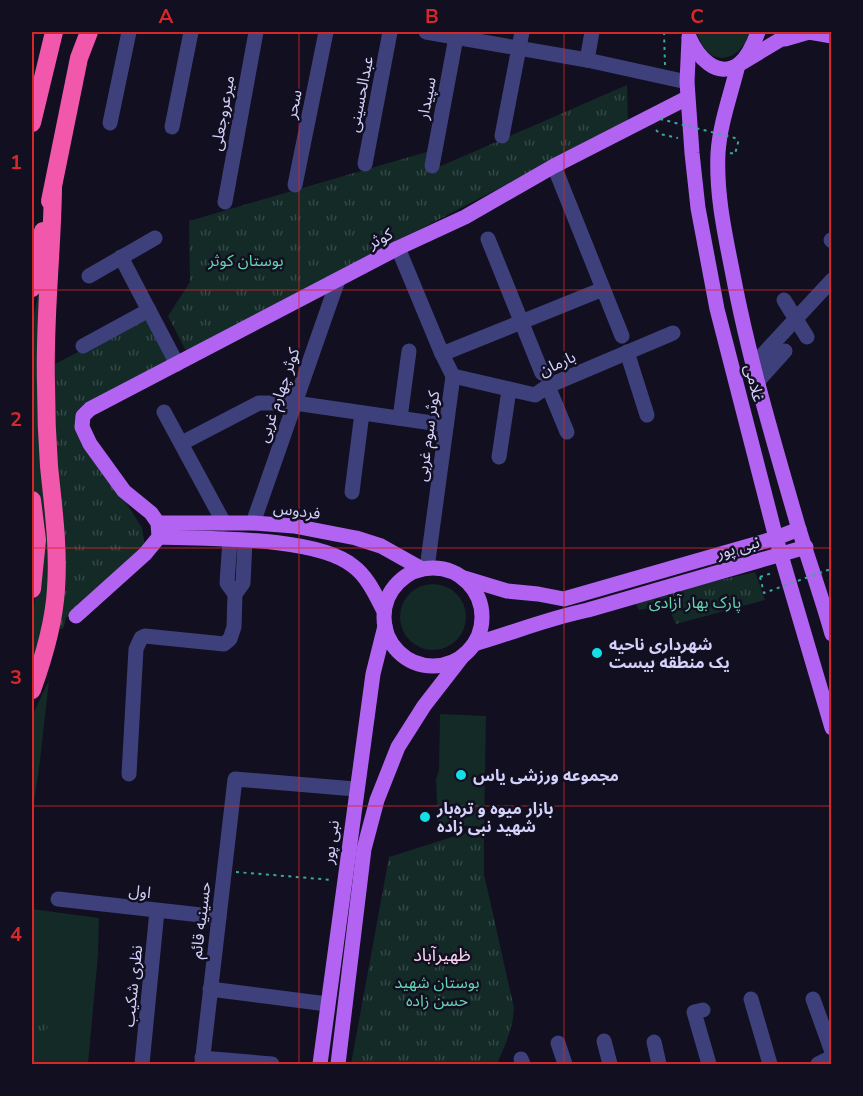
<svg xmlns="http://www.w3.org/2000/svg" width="863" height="1096" font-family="'Nunito Sans','Noto Sans Arabic',sans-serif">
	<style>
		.green { fill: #132a27 }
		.park { fill: url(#park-tufts) }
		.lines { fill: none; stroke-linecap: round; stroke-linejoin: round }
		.path { stroke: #38a99b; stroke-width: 2; stroke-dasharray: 3 4.5; stroke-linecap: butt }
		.minor { stroke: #3e407b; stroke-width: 15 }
		.major { stroke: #b363f2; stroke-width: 15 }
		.highway { stroke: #f158ab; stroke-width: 18 }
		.path-bridge { stroke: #38a99b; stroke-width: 2; stroke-dasharray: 3 4.5; stroke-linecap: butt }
		.grid { fill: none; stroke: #d62828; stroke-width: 1.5; stroke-opacity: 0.55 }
		.poi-dot { fill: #14dfe6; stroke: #110f20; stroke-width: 2 }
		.labels { text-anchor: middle; stroke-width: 5; stroke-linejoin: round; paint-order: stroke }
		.street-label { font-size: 16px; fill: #d4d2fb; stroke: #110f20 }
		.park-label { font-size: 16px; fill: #65d5b1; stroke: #110f20 }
		.poi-label { font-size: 16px; font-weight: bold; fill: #d4d2fb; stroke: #110f20; text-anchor: start }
		.neighbourhood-label { font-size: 18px; fill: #fbd4f0; stroke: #110f20 }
		.neatline { fill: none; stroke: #d62828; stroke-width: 2 }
		.grid-label { font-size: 20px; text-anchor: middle; font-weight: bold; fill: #d62828 }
	</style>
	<defs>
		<pattern id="park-tufts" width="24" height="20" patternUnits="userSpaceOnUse" patternTransform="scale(1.5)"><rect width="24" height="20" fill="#132a27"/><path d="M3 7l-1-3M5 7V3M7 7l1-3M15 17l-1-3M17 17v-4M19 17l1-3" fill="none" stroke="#344847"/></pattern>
	</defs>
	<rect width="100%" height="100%" fill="#110f20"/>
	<g class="green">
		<path d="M 697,32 L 750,32 C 739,65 706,68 697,32 Z"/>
		<path d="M 49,230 L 48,520 L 50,592 L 32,674 L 32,623 L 39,565 L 37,501 L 32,482 L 32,327 Z"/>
		<circle cx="433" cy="617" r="33"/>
		<path d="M 49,680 L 40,761 L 32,817 L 32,716 Z"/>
		<path d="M 440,714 L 486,716 L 484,827 L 438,824 L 436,779 L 439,770 Z"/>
		<path d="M 32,909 L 99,918 L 98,955 L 88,1064 L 32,1064 Z"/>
	</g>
	<g class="park">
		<path d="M 627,85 L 628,121 L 186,351 L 168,316 L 190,282 L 189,221 L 430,151 L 427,172 Z"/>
		<path d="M 146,317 L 168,362 L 78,426 L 142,528 L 145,546 L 66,618 L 63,629 L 58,629 L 51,366 Z"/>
		<path d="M 755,572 L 765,600 L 676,624 L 667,605 L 639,610 L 634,600 Z"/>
		<path d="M 484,827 L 484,874 L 514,1008 C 513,1028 505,1046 497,1064 L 351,1064 L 389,857 Z"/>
		<path d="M 41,1010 L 52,1021 L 32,1050 L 32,1019 Z"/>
	</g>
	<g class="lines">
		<g class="path">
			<path d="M 664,32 L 665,65"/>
			<path d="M 656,130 L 660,134 L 678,138"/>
			<path d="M 730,153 L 735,154 L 739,139"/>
			<path d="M 760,577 L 772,573"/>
			<path d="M 236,872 L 332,880"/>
		</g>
		<g class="minor">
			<path d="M 426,32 L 587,60 L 687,82"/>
			<path d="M 587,60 L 592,32"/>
			<path d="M 110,123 L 129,32"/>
			<path d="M 172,127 L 191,32"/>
			<path d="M 502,136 L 522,32"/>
			<path d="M 365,164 L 390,32"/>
			<path d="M 432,166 L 457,32"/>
			<path d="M 554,166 L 622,336"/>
			<path d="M 295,185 L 326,32"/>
			<path d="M 225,202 L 256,32"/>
			<path d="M 488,239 L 542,373"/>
			<path d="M 831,240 L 832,241"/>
			<path d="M 398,248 L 442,354 L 453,376 L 427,568"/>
			<path d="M 121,257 L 177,364"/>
			<path d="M 89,276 L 155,238"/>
			<path d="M 784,300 L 807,337"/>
			<path d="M 83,346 L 149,310"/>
			<path d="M 627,352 L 647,415"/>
			<path d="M 442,354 L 603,289"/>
			<path d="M 754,364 L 832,280"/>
			<path d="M 453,376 L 535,395 L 548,386 L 673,333"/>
			<path d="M 758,381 L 785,351"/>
			<path d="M 548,386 L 567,432"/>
			<path d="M 164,412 L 224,523"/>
			<path d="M 400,418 L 409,351"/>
			<path d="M 182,443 L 259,403 L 295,403 L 446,425"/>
			<path d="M 499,457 L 509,390"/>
			<path d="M 352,492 L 362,413"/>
			<path d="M 253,523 L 338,280"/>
			<path d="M 230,540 L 227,583 L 235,594"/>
			<path d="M 129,774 L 136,649 L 141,638 L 145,636 L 224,644 L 230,639 L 234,627 L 235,594 L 243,583 L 245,541"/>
			<path d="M 58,899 L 219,917"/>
			<path d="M 210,989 L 327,1004"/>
			<path d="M 751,999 L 770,1064"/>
			<path d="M 813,999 L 832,1052"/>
			<path d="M 703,1010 L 694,1012 L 709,1064"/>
			<path d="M 604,1041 L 610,1064"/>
			<path d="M 654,1042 L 659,1064"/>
			<path d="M 558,1043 L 565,1064"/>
			<path d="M 202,1058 L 272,1064"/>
			<path d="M 521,1059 L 523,1064"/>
			<path d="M 142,1064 L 157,911"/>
			<path d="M 202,1064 L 235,779 L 355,789"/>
			<path d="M 818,1064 L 832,1057"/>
		</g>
		<g class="major">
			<path d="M 793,32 L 738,65 C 731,94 720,123 718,153 C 716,195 725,234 733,275 C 749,359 774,443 798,526 C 809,562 822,598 832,634"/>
			<path d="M 689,37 C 697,56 717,80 739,64 C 749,56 754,43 758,32"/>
			<path d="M 689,39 L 687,82 L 692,153 L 698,208 L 717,309 L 776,538 L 832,728"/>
			<path d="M 785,39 L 809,32 L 832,36"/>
			<path d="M 158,523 L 253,523 L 294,526 L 356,538 L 381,546 L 422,569"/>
			<path d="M 159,537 C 208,539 316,536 353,566 C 368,577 376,596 384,611"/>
			<circle cx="433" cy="617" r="49"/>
			<path d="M 464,578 L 507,591 L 538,594 L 564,599 L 776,538 L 799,529"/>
			<path d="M 76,616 L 145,554 L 159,537 L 158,523 L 151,513 L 124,491 L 90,444 L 82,427 L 83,416 L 90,409 L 398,248 L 465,217 L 554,166 L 687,98"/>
			<path d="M 474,644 C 512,633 549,618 588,610 L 806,547"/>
			<path d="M 320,1064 L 373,674 L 385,626"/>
			<path d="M 338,1064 L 364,849 L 377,800 L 398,747 L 424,706 L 462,657"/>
		</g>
		<g class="highway">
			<path d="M 32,123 L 54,32"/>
			<path d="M 50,201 L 79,58 L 89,32"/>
			<path d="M 32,288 L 43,231"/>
			<path d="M 32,500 L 37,540 L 32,589"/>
			<path d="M 32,690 C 44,657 54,624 56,589 C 59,548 53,506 49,466 C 47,439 46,411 46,384 C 44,319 52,254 53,189"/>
		</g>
		<g class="path-bridge">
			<path d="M 660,119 L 739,139"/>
			<path d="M 760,577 L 764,593 L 828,570 L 832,579"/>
		</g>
	</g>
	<path class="grid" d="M 299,32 L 299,1064M 564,32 L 564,1064M 32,290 L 832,290M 32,548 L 832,548M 32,806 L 832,806"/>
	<g class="poi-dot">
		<circle cx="597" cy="653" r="6"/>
		<circle cx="461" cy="775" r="6"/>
		<circle cx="425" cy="817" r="6"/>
	</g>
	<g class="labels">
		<g class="street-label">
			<text transform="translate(360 94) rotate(-79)" y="6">عبدالحسینی</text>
			<text transform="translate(426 98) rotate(-79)" y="6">سپیدار</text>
			<text transform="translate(293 104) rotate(-78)" y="6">سحر</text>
			<text transform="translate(222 113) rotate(-80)" y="6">میرعروجعلی</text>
			<text transform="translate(380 238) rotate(-27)" y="6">کوثر</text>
			<text transform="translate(557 363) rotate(-25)" y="6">بارمان</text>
			<text transform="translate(755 383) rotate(76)" y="6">غلامی</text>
			<text transform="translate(278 395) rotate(-71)" y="6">کوثر چهارم غربی</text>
			<text transform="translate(427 436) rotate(-82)" y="6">کوثر سوم غربی</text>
			<text transform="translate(297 510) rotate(8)" y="6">فردوس</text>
			<text transform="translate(738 547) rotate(-16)" y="6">نبی پور</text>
			<text transform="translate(330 842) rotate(-82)" y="6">نبی پور</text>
			<text transform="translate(140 891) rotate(7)" y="6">اول</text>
			<text transform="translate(200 920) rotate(-83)" y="6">حسینیه قائم</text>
			<text transform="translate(132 986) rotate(-84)" y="6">نظری شکیب</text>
		</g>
		<g class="park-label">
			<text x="246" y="266">بوستان کوثر</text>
			<text x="695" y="608">پارک بهار آزادی</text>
			<text x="437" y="988">بوستان شهید<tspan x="437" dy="18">حسن زاده</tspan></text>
		</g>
		<g class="poi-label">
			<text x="609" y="650">شهرداری ناحیه<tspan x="609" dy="18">یک منطقه بیست</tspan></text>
			<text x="473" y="781">مجموعه ورزشی یاس</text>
			<text x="437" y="814">بازار میوه و تره‌بار<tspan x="437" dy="18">شهید نبی زاده</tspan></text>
		</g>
		<g class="neighbourhood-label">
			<text x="442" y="961">ظهیرآباد</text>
		</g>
	</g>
	<rect width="863" height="1096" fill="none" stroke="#110f20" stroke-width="66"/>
	<rect x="33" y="33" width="797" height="1030" class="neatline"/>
	<g class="grid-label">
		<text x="166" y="23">A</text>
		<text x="432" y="23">B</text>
		<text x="697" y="23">C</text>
		<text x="16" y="169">1</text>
		<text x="16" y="426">2</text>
		<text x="16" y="684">3</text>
		<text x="16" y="941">4</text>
	</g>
</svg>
